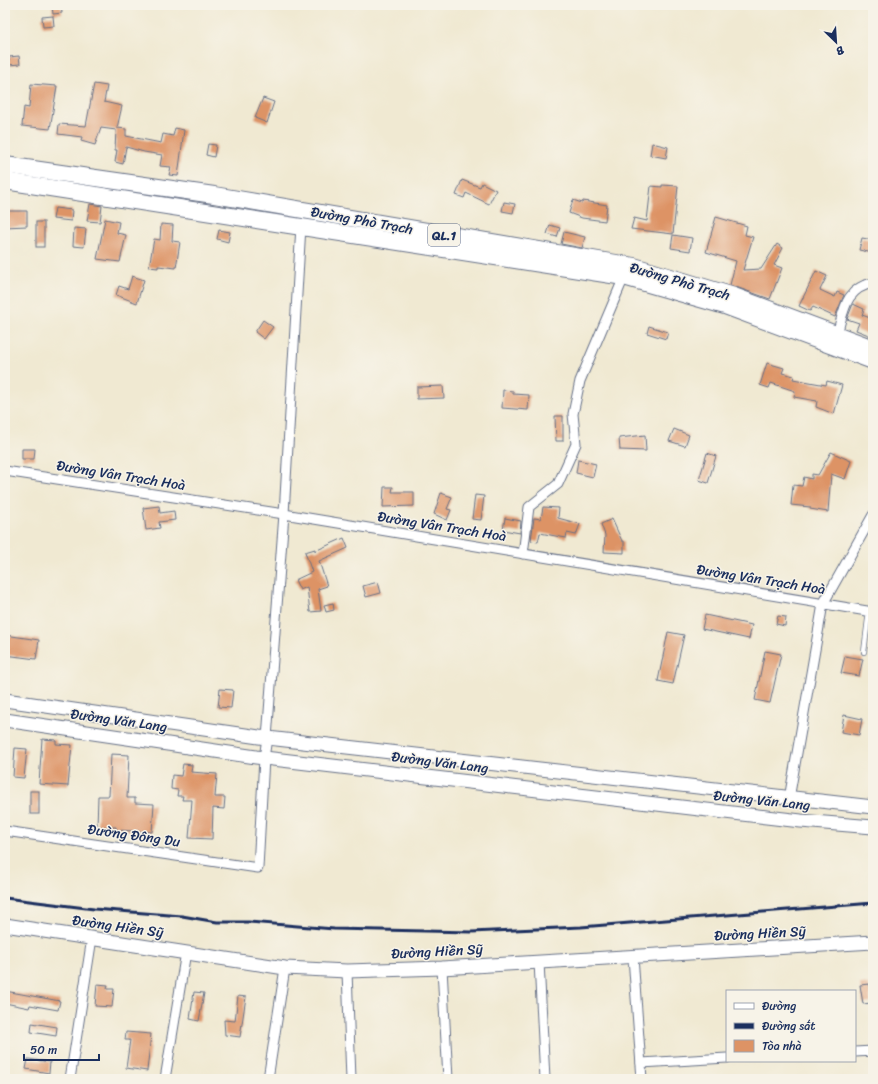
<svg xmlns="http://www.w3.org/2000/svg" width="878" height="1084" font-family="Sriracha,sans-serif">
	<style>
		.building { fill: #dd9365 }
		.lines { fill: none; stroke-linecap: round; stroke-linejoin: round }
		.lane-casing { stroke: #667087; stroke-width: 6 }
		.street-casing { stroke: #667087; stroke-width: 11 }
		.secondary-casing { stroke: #667087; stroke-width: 15 }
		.highway-casing { stroke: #667087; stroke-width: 18 }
		.lane { stroke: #fff; stroke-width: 4.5 }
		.street { stroke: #fff; stroke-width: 9 }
		.secondary { stroke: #fff; stroke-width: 13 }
		.highway { stroke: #fff; stroke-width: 16 }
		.rail { stroke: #1b2f5e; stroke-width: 3 }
		.labels { text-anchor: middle; stroke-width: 3; stroke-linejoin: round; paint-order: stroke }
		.shield { fill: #f7f3e8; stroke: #5d6a87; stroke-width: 1 }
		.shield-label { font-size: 13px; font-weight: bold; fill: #1b2f5e }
		.street-label { font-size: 14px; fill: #1b2f5e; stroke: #f7f3e8 }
	</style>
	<rect width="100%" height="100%" fill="#f7f3e8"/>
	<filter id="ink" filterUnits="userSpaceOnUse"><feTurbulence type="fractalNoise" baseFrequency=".025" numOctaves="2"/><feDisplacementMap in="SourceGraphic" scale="8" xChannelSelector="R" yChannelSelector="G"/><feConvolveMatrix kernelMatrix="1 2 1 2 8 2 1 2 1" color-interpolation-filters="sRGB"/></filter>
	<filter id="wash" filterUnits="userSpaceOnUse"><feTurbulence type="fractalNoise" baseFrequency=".012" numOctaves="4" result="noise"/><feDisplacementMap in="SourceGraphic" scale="16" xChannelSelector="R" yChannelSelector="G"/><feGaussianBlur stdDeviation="0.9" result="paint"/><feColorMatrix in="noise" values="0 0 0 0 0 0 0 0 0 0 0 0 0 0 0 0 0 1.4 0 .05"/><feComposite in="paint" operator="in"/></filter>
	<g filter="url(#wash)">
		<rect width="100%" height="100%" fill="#f0e9d2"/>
		<g id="blocks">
			<g class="building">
				<path d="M 61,5 L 62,13 L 53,14 L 52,6 Z"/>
				<path d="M 53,16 L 54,26 L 43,27 L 42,17 Z"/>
				<path d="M 19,56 L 20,64 L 9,65 L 9,57 Z"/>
				<path d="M 31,84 L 57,86 L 50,129 L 22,126 L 24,107 L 29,108 Z"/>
				<path d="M 94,84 L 107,86 L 104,102 L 122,106 L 117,128 L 126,129 L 126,136 L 161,143 L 163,134 L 173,136 L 175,128 L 184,130 L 178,176 L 169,175 L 171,167 L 160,166 L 162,155 L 144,152 L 126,147 L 123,164 L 115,162 L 117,150 L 115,150 L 116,130 L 101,128 L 95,145 L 81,141 L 82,137 L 58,134 L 59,124 L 86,126 Z"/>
				<path d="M 263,98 L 274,102 L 267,123 L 255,118 Z"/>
				<path d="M 652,143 L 668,147 L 666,158 L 650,155 Z"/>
				<path d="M 208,144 L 216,145 L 214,157 L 206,155 Z"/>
				<path d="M 462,180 L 480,187 L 482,183 L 496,190 L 489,204 L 466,193 L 464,198 L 456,195 Z"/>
				<path d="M 662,185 L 678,186 L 673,234 L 631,229 L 634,218 L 647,221 L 651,186 L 662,187 Z"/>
				<path d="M 573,200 L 582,203 L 583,201 L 607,205 L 605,221 L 582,218 L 569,213 Z"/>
				<path d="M 504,202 L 515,204 L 513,213 L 502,211 Z"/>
				<path d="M 90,204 L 102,206 L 100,222 L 87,221 Z"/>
				<path d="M 55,208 L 72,210 L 71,221 L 53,219 Z"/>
				<path d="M 5,211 L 27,211 L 27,226 L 5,227 Z"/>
				<path d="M 716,217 L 747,226 L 745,235 L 753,237 L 743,270 L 761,269 L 777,244 L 783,248 L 774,265 L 782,268 L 770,299 L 730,285 L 736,261 L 706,252 Z"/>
				<path d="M 105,219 L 119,222 L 117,233 L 126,235 L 120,262 L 97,259 Z"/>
				<rect x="36" y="222" width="8" height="25"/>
				<path d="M 161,224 L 173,225 L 172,241 L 180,242 L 176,268 L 158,266 L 158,268 L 149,267 L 154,239 L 160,240 Z"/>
				<path d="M 550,225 L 560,228 L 557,237 L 547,234 Z"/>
				<path d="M 74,228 L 86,229 L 84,247 L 73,246 Z"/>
				<path d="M 219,230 L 230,232 L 228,242 L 217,239 Z"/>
				<path d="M 564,232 L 585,237 L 582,248 L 561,244 Z"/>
				<path d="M 673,235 L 692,238 L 690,251 L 671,248 Z"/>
				<path d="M 862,238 L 873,240 L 873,253 L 859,250 Z"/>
				<path d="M 816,271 L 827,276 L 820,290 L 835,297 L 837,292 L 844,295 L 835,317 L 813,307 L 810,311 L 799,306 Z"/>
				<path d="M 132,276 L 144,280 L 137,303 L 116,295 L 119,286 L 128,289 Z"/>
				<path d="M 853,304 L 864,309 L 862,315 L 873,319 L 873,330 L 871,336 L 856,330 L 859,323 L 847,319 Z"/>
				<path d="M 263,320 L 273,327 L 264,339 L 255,332 Z"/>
				<path d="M 649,326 L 668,332 L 666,339 L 647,333 Z"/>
				<path d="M 767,363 L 784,368 L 782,373 L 794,376 L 793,379 L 826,385 L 827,381 L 842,385 L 834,414 L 816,407 L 817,401 L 794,397 L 795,391 L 771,383 L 769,388 L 760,385 Z"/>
				<path d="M 443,386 L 444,398 L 417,399 L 417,387 Z"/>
				<path d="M 503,390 L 513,391 L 513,394 L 529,395 L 528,410 L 502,408 Z"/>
				<path d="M 555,416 L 563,416 L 563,441 L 556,441 Z"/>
				<path d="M 674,429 L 689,435 L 685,446 L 669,441 Z"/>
				<path d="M 645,435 L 646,451 L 620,450 L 619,438 Z"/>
				<path d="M 22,449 L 35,449 L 34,459 L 22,459 Z"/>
				<path d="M 831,452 L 851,461 L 845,479 L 831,474 L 828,512 L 810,509 L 810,507 L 791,505 L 793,485 L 802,486 L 804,477 L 812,479 L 812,474 L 818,475 Z"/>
				<path d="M 707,453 L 716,456 L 708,483 L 699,480 Z"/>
				<path d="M 578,460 L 596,464 L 593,477 L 576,473 Z"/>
				<path d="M 384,487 L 393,487 L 392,492 L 414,492 L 414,506 L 383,507 Z"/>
				<path d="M 441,493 L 452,497 L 447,509 L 451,510 L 447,520 L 434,514 Z"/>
				<path d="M 475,495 L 484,496 L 481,520 L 472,519 Z"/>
				<path d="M 159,506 L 160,513 L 174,511 L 175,520 L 159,522 L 160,528 L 146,530 L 143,508 Z"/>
				<path d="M 543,507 L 559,508 L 558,518 L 580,524 L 576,535 L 567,533 L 566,538 L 540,533 L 538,542 L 531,541 L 534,518 L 541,519 Z"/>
				<path d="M 505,518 L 521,521 L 520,533 L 503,530 Z"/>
				<path d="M 612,519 L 622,541 L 624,541 L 624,553 L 604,552 L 605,535 L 601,524 Z"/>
				<path d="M 344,538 L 348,548 L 319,561 L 327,586 L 318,589 L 321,611 L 310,612 L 307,587 L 300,590 L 295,580 L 312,572 L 305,552 L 315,549 L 315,551 Z"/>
				<path d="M 378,582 L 381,593 L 366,597 L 363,586 Z"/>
				<path d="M 333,603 L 334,610 L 326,612 L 324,605 Z"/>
				<path d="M 705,615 L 752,625 L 749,639 L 702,629 Z"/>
				<path d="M 778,616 L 786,617 L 785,626 L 776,624 Z"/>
				<path d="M 668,632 L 684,635 L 673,684 L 658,681 Z"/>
				<path d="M 5,635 L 39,640 L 36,659 L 5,655 Z"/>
				<path d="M 765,651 L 781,654 L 770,703 L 755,700 Z"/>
				<path d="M 845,656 L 863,659 L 859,676 L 841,673 Z"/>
				<path d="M 220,689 L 233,690 L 231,708 L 218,707 Z"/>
				<path d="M 844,715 L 862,719 L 859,735 L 841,732 Z"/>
				<path d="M 42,739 L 56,740 L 56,744 L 72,745 L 68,786 L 39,784 Z"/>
				<path d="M 15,748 L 27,749 L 24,778 L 13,777 Z"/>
				<path d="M 111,754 L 129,755 L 127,798 L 135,798 L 135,803 L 154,804 L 152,832 L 116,830 L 116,827 L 97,827 L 98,796 L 109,796 Z"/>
				<path d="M 183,764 L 192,765 L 191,772 L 217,774 L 215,797 L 225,797 L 224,809 L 213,808 L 212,839 L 189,838 L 192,800 L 182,800 L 183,796 L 177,796 L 178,790 L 171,789 L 172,775 L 181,776 Z"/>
				<rect x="30" y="791" width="9" height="23"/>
				<path d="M 97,984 L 108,985 L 107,989 L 114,989 L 112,1007 L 95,1006 Z"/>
				<path d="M 869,984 L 871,1003 L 863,1004 L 860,985 Z"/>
				<path d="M 5,991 L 60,1001 L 58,1010 L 30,1005 L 29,1008 L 5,1003 Z"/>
				<path d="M 194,992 L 204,993 L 199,1021 L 190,1019 Z"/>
				<path d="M 238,996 L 246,997 L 240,1037 L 225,1035 L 224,1020 L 235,1021 Z"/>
				<path d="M 32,1023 L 57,1027 L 56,1036 L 31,1032 Z"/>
				<path d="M 126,1032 L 151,1034 L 147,1071 L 126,1068 L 130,1040 L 125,1040 Z"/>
				<path d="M 28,1059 L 50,1062 L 49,1073 L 26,1069 Z"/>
			</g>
		</g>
	</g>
	<g filter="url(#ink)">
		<use href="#blocks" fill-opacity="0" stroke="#667087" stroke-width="1"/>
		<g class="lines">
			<g class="lane-casing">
				<path id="lane" d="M 864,652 L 869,611"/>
			</g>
			<g class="street-casing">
				<g id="street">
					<path d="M 837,334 C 844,311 845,288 873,283"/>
					<path d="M 5,471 L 284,514 L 873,612"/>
					<path d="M 523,554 L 529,507 L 558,484 L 576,444 L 573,414 L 580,381 L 624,277"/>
					<path d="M 789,799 L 823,604 L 873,515"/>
					<path d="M 5,831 L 258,868 L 264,758 L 267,738 L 284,514 L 301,226"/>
					<path d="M 633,957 L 642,1079"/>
					<path d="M 539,962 L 545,1079"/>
					<path d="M 442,968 L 448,1079"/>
					<path d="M 347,971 L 351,1079"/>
					<path d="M 855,1052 L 873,1051"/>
					<path d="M 641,1063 L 727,1058"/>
					<path d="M 70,1079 L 92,938"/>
					<path d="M 165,1079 L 186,952"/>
					<path d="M 268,1079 L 285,968"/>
				</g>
			</g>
			<g class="secondary-casing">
				<g id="secondary">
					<path d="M 5,700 L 259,737 L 873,807"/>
					<path d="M 5,720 L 256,757 L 801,821 L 873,827"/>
					<path d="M 5,925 L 285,968 L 347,971 L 442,968 L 873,942"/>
				</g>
			</g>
			<g class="highway-casing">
				<g id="highway">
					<path d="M 5,165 L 214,195 L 634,266 L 734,296 L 873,348"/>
					<path d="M 5,181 L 624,277 L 725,306 L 873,361"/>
				</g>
			</g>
			<use href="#lane" class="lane"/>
			<use href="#street" class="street"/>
			<use href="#secondary" class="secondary"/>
			<use href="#highway" class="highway"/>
			<path class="rail" d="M 5,898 L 94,909 L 182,916 L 217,922 L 249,922 L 334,929 L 471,932 L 581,927 L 873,903"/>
		</g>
	</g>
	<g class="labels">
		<rect class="shield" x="428" y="224" width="32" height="22" rx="3"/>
		<g class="shield-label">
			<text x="444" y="240">QL.1</text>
		</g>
		<g class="street-label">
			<text transform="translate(362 220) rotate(10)" y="5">Đường Phò Trạch</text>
			<text transform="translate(680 281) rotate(16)" y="5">Đường Phò Trạch</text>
			<text transform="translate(121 475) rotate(9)" y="5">Đường Vân Trạch Hoà</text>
			<text transform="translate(442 526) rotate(9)" y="5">Đường Vân Trạch Hoà</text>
			<text transform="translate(761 579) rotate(9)" y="5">Đường Vân Trạch Hoà</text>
			<text transform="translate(119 720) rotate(8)" y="5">Đường Văn Lang</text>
			<text transform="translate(440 762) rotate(7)" y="5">Đường Văn Lang</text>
			<text transform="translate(762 800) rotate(6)" y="5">Đường Văn Lang</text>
			<text transform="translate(134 835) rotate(8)" y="5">Đường Đông Du</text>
			<text transform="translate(118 926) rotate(8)" y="5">Đường Hiền Sỹ</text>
			<text transform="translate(760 933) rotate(-3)" y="5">Đường Hiền Sỹ</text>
			<text transform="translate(437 951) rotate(-3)" y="5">Đường Hiền Sỹ</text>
		</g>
	</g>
	<rect width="878" height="1084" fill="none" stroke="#f7f3e8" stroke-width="20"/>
	<rect x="726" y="990" width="130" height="72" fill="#f7f3e8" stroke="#9fa5b1"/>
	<rect x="734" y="1003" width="20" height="6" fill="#ffffff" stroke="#9fa5b1"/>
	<text x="762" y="1010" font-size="12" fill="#1b2f5e">Đường</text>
	<rect x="734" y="1023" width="20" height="6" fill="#1b2f5e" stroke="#9fa5b1"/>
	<text x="762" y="1030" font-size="12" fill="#1b2f5e">Đường sắt</text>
	<rect x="734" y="1040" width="20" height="12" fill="#dd9365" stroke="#9fa5b1"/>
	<text x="762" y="1050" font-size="12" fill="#1b2f5e">Tòa nhà</text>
	<g transform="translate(836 42) rotate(155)" stroke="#f7f3e8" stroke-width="3" paint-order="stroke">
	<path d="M0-3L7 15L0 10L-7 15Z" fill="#1b2f5e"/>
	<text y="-6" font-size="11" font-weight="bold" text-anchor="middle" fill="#1b2f5e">B</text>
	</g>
	<path d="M24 1054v6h75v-6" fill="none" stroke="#1b2f5e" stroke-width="2"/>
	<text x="30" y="1054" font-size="12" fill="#1b2f5e" stroke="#f7f3e8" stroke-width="3" paint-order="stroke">50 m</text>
</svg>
